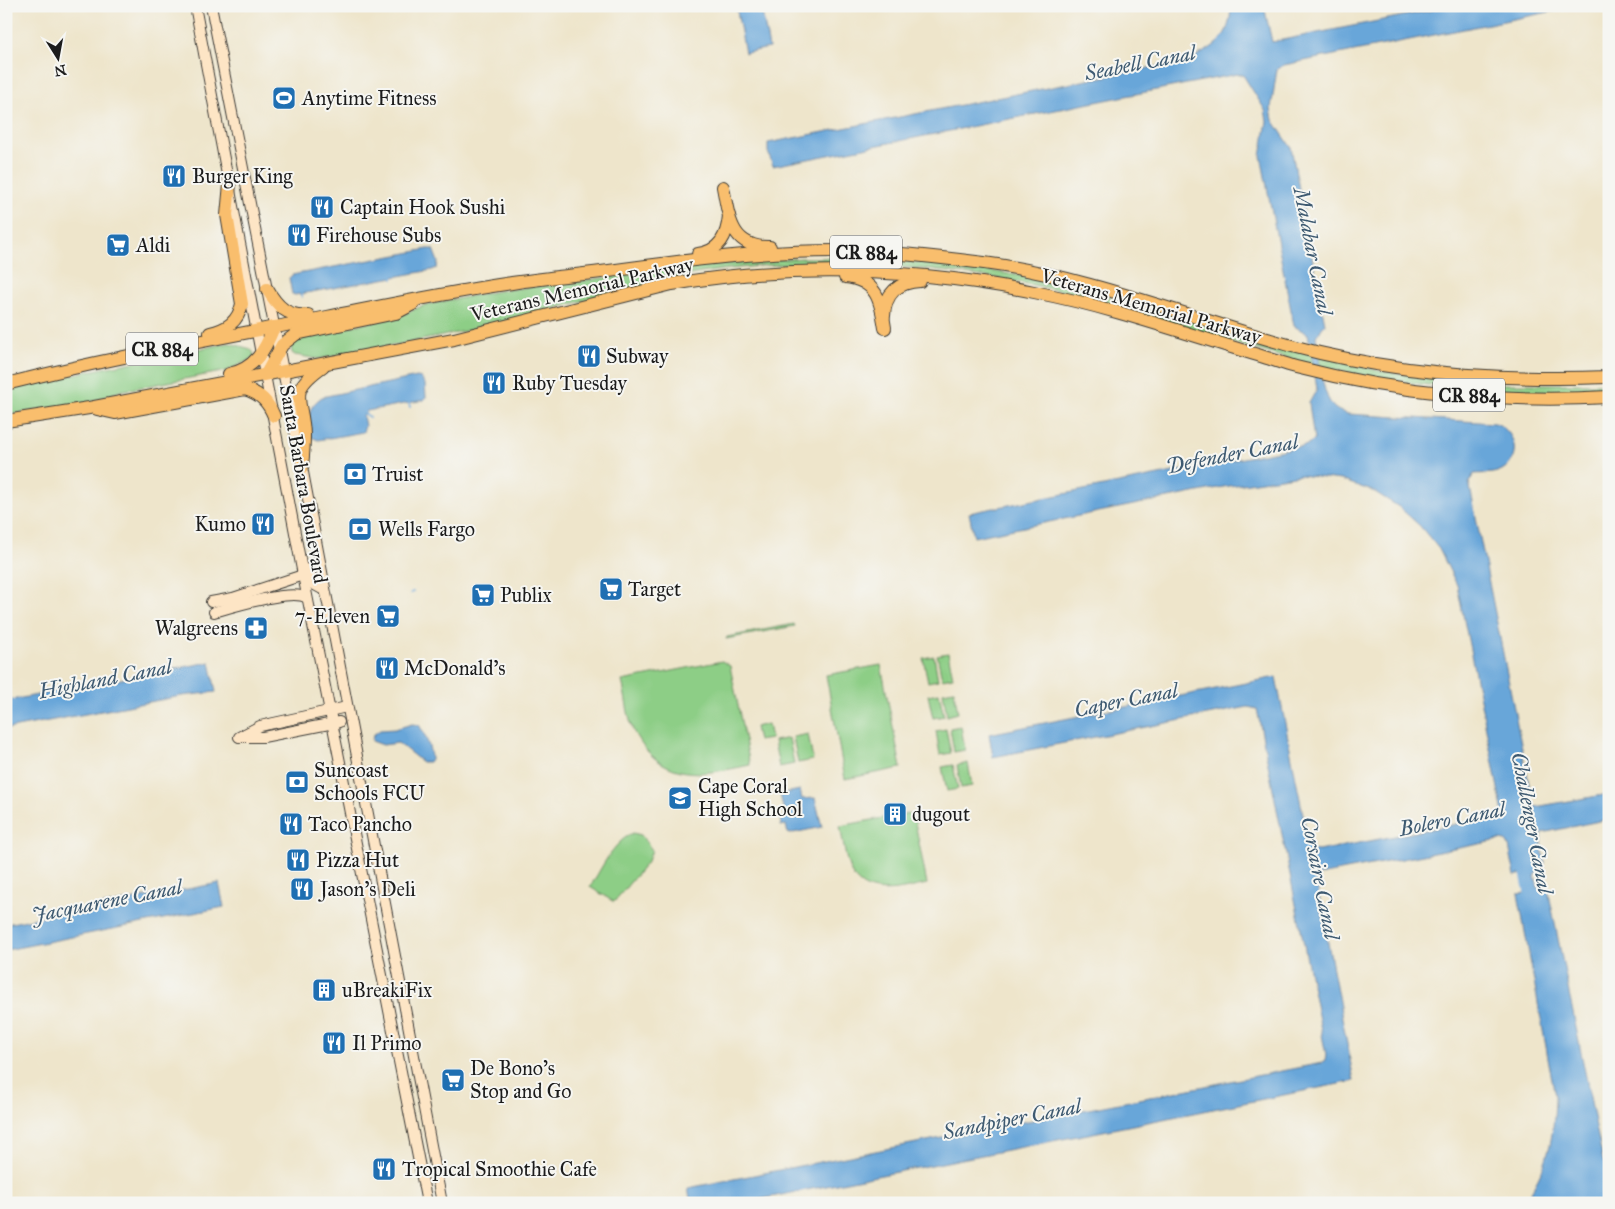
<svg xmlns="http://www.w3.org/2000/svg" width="1615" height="1209" font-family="'IM FELL Great Primer',serif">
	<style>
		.green { fill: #8dce86; stroke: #547551 }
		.water { fill: #67a6d9; stroke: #42617a }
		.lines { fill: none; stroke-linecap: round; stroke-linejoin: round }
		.stream { stroke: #67a6d9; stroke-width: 2 }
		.canal { stroke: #67a6d9; stroke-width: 7 }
		.secondary-casing { stroke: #3c3a36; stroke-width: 12 }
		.highway-casing { stroke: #3c3a36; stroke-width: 14 }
		.secondary { stroke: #fde5c5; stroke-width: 10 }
		.highway { stroke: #f9be6d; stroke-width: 12 }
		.labels { text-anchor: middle; stroke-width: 4; stroke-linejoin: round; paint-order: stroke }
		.shield { fill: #f6f6f2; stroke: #5d5d5c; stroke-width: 1 }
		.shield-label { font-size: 19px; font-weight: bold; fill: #1c1c1c }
		.poi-label { font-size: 20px; fill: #1c1c1c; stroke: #f6f6f2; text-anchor: start }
		.street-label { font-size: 20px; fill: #1c1c1c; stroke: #f6f6f2 }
		.water-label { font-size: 21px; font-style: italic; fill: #3e5a71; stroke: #f6f6f2 }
	</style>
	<rect width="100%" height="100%" fill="#f6f6f2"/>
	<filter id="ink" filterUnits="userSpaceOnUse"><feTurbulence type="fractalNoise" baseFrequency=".02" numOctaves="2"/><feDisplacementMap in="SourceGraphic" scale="10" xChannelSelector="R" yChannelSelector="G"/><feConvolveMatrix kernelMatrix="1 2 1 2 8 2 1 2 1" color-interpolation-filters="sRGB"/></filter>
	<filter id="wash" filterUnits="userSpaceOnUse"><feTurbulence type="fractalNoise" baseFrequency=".0096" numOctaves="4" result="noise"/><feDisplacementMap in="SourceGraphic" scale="20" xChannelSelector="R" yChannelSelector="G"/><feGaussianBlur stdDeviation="1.12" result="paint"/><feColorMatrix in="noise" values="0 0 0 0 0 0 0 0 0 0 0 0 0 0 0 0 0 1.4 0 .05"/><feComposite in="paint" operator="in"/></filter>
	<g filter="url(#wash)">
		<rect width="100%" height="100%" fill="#eee5cb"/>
		<g class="green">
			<path d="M 803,258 C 890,257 975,266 1060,283 L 1379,371 L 1488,384 L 1609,384 L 1609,391 C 1509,395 1411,388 1313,365 C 1243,348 1174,322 1104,302 C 1045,285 984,275 923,269 C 844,261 757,261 679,277 C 610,292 542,313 474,329 C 423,341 370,349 318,359 L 295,355 L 292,353 L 291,345 L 302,339 L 303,336 L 396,317 L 425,305 L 498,291 L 716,264 Z"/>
			<path d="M 229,343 L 251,349 L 254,354 L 253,358 L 227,371 L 120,391 L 88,403 L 6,415 L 6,390 L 84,372 Z"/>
			<path d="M 794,624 L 795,626 L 726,639 L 727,637 Z"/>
			<path d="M 948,653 L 953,677 L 942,679 L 937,655 Z"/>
			<path d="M 934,656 L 938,680 L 928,682 L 923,658 Z"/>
			<path d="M 722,661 L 730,666 L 750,765 C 715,772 680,782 651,755 C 644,748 637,739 633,730 C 627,714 626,697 622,681 Z"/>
			<path d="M 881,665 L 901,768 L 845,779 L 826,675 Z"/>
			<path d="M 954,690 L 958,713 L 947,716 L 943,692 Z"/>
			<path d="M 939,693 L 944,716 L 933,718 L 928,695 Z"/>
			<path d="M 768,724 L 771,739 L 758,741 L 755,727 Z"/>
			<path d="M 961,726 L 965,750 L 954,752 L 950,728 Z"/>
			<path d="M 946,729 L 951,753 L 940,755 L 936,731 Z"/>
			<path d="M 808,734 L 813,760 L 798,763 L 793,737 Z"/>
			<path d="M 789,738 L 794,764 L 779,767 L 774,741 Z"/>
			<path d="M 968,763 L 972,786 L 961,788 L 957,765 Z"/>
			<path d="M 953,765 L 958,789 L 947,791 L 942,767 Z"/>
			<path d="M 909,813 L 914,817 L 927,884 C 903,889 866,901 851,872 C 845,859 843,840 840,826 Z"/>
			<path d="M 633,833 L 641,835 L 652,850 L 648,861 L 614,902 L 590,887 C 602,868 612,843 633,833 Z"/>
		</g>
		<g class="water">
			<path d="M 736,6 L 761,6 L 769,48 L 745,53 Z"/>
			<path d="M 1231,6 L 1264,6 L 1272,42 L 1453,6 L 1579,6 L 1284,65 L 1277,69 L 1271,109 L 1273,120 L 1291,147 L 1325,324 L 1316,336 C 1319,354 1321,389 1331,404 C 1335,410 1341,412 1348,414 L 1495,423 C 1515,430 1523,458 1502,470 C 1492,475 1483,473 1474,474 L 1469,482 L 1533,804 L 1535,807 L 1609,794 L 1609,819 L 1542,833 L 1541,842 L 1545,863 L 1535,876 L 1538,888 L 1548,889 L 1603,1161 L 1609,1170 L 1609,1203 L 1524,1203 C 1548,1167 1554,1139 1555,1096 L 1518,894 L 1526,893 L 1528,890 L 1526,877 L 1522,874 L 1515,876 L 1509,846 L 1506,841 L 1500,840 L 1320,875 L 1316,879 L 1354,1081 L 741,1203 L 691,1203 L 688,1188 L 1322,1063 L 1325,1061 L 1326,1055 L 1257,709 L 1248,707 L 993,757 L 989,734 L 1276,677 L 1308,840 L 1313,850 L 1318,851 L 1498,816 L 1503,813 L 1457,585 L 1439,549 L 1420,526 L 1399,507 L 1375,492 L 1341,480 L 1300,475 L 1223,487 L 974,537 L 969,513 L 1308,445 L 1314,440 L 1309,403 L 1317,389 L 1308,334 L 1294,326 L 1261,156 L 1267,121 L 1265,110 L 1243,75 L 1237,74 L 773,166 L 768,152 L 768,143 L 1189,60 C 1216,46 1230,39 1231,6 Z"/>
			<path d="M 428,249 L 433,249 L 438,262 L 437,268 L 432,270 L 295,295 L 292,294 L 289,278 L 292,275 Z"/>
			<path d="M 417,377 L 421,378 L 425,384 L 426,397 L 424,400 L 367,411 L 363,416 L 365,426 L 363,432 L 318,440 L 311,437 C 308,419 306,408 322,397 Z"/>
			<path d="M 210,662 L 216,692 L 181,696 L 6,729 L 6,701 Z"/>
			<path d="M 412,724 L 419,725 C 425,734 431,748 431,759 L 429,762 L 422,762 L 398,743 L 383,745 L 372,741 L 373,735 L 380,730 L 395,729 Z"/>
			<path d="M 800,790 L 802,799 L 815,798 L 822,827 L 788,834 L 786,825 L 781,826 L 780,818 L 785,817 L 780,794 Z"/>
			<path d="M 219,883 L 224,907 L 6,950 L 6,924 Z"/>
		</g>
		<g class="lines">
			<g class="stream">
				<path d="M 393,276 L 393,279"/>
				<path d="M 301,294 L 302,297"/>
				<path d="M 409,402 L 410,407"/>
				<path d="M 365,414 L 370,417"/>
				<path d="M 410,530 L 414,529"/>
				<path d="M 399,531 L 402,531"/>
				<path d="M 411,593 L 413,592"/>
			</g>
			<path class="canal" d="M 1523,869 L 1529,898"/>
		</g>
	</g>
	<g filter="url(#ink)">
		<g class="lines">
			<g class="secondary-casing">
				<g id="secondary">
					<path d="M 195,6 L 303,575 L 427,1203"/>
					<path d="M 211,6 L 302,467 L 442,1203"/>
					<path d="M 308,569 L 313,584 L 324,590"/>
					<path d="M 211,602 L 233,598 L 303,575"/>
					<path d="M 214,612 C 232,607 293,588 307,598"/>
					<path d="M 239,737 L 260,726 L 347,707"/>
					<path d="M 242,737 L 263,737 L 339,722"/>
				</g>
			</g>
			<g class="highway-casing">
				<g id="highway">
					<path d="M 723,187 C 729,218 731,248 770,247"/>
					<path d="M 698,254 C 720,251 727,236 729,216"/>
					<path d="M 845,277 C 877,280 881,301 885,328"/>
					<path d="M 267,289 C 277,306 287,317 308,315"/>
					<path d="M 884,316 C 885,293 898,282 920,281"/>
					<path d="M 210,333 C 227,329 238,322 242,304 L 227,215 L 230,184"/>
					<path d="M 229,374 C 255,369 265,350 274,327"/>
					<path d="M 266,374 L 282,345 L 296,334 L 396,313 L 413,304"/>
					<path d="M 6,384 C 112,357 220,338 327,317 C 388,305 450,292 512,283 C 544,278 577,275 609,271 C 688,260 767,250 846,251 C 892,252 938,257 984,263 C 1091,277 1189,318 1292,346 C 1395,374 1503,381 1609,377"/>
					<path d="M 97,409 L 115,413 L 245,389 C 261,394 268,402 274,416"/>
					<path d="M 6,421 L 89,408 L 454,339 L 672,284 C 793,264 914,268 1034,292 C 1112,307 1187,334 1264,357 C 1274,360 1285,364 1296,367 C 1396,393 1505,403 1609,397"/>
					<path d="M 302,467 C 303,457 304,446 304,435 C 303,398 285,393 323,366"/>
				</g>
			</g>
			<use href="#secondary" class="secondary"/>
			<use href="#highway" class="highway"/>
		</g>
	</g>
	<defs>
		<g id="stadium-square" transform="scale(1.25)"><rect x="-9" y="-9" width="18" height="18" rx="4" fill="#1f6fb2" stroke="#f6f6f2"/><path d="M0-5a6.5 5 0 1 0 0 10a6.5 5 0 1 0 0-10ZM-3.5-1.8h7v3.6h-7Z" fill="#fff"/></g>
		<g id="restaurant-square" transform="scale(1.25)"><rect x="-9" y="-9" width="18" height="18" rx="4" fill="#1f6fb2" stroke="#f6f6f2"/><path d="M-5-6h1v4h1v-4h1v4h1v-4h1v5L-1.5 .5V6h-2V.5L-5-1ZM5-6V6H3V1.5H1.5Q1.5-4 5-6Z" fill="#fff"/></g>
		<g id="supermarket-square" transform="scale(1.25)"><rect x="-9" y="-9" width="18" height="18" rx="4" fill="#1f6fb2" stroke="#f6f6f2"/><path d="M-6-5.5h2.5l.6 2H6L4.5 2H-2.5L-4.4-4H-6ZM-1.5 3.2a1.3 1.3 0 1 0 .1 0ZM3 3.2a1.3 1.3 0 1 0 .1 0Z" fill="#fff"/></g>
		<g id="bank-square" transform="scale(1.25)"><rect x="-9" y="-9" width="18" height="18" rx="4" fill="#1f6fb2" stroke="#f6f6f2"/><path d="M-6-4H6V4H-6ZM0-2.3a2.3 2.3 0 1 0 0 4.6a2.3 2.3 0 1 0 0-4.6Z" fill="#fff"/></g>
		<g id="pharmacy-square" transform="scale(1.25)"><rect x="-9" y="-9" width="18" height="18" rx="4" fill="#1f6fb2" stroke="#f6f6f2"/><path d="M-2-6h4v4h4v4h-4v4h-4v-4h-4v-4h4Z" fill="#fff"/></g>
		<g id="school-square" transform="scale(1.25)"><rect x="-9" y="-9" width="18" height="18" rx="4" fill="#1f6fb2" stroke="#f6f6f2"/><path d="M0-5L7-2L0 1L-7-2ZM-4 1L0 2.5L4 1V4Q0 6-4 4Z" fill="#fff"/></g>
		<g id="building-square" transform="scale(1.25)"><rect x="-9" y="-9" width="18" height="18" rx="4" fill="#1f6fb2" stroke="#f6f6f2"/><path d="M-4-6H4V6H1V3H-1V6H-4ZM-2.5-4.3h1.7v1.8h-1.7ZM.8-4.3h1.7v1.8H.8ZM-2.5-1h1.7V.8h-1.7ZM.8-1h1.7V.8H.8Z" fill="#fff"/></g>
	</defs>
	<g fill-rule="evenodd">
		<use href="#stadium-square" x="284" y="98"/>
		<use href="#restaurant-square" x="174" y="176"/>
		<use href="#restaurant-square" x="322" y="207"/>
		<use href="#restaurant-square" x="299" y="235"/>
		<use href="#supermarket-square" x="118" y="245"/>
		<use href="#restaurant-square" x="589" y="356"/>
		<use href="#restaurant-square" x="494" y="383"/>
		<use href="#bank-square" x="355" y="474"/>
		<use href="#restaurant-square" x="263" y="524"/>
		<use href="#bank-square" x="360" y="529"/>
		<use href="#supermarket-square" x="611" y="589"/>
		<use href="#supermarket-square" x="483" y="595"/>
		<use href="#supermarket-square" x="388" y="616"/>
		<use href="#pharmacy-square" x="256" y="628"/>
		<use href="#restaurant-square" x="387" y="668"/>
		<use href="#bank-square" x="297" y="782"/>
		<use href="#school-square" x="680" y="798"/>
		<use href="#building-square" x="895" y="814"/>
		<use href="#restaurant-square" x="291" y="824"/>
		<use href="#restaurant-square" x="298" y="860"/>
		<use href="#restaurant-square" x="302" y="889"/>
		<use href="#building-square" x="324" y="990"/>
		<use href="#restaurant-square" x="334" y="1043"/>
		<use href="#supermarket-square" x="453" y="1080"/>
		<use href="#restaurant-square" x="384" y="1169"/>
	</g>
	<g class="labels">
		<g class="shield">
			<rect x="830" y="235.5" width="72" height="33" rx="4"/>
			<rect x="126" y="332.5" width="72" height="33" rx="4"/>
			<rect x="1433" y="378.5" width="72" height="33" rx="4"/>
		</g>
		<g class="shield-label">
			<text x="866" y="259">CR 884</text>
			<text x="162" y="356">CR 884</text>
			<text x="1469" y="402">CR 884</text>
		</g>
		<g class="poi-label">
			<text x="302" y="105">Anytime Fitness</text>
			<text x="192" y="183">Burger King</text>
			<text x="340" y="214">Captain Hook Sushi</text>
			<text x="316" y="242">Firehouse Subs</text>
			<text x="136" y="252">Aldi</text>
			<text x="606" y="363">Subway</text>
			<text x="512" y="390">Ruby Tuesday</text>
			<text x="372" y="481">Truist</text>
			<text x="246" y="531" text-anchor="end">Kumo</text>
			<text x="378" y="536">Wells Fargo</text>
			<text x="628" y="596">Target</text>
			<text x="500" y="602">Publix</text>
			<text x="370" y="623" text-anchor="end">7-Eleven</text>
			<text x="238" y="635" text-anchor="end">Walgreens</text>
			<text x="404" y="675">McDonald's</text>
			<text x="314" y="777">Suncoast<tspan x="314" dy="23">Schools FCU</tspan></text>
			<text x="698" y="793">Cape Coral<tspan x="698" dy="23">High School</tspan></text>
			<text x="912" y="821">dugout</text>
			<text x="308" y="831">Taco Pancho</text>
			<text x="316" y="867">Pizza Hut</text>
			<text x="320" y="896">Jason's Deli</text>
			<text x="342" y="997">uBreakiFix</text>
			<text x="352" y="1050">Il Primo</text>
			<text x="470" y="1075">De Bono's<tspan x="470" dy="23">Stop and Go</tspan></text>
			<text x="402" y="1176">Tropical Smoothie Cafe</text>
		</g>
		<g class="street-label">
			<text transform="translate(582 289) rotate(-13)" y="7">Veterans Memorial Parkway</text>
			<text transform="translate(1151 306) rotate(16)" y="7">Veterans Memorial Parkway</text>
			<text transform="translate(304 484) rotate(80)" y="7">Santa Barbara Boulevard</text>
		</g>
		<g class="water-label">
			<text transform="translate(1140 63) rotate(-11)" y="7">Seabell Canal</text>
			<text transform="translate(1313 251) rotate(79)" y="7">Malabar Canal</text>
			<text transform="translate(1232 454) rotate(-11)" y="7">Defender Canal</text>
			<text transform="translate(105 679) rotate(-11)" y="7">Highland Canal</text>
			<text transform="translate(1126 700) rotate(-11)" y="7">Caper Canal</text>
			<text transform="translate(1452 819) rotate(-11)" y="7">Bolero Canal</text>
			<text transform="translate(1532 823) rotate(79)" y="7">Challenger Canal</text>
			<text transform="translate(1320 878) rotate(79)" y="7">Corsaire Canal</text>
			<text transform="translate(107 901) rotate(-11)" y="7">Jacquarene Canal</text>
			<text transform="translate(1012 1119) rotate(-11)" y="7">Sandpiper Canal</text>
		</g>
	</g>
	<rect width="1615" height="1209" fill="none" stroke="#f6f6f2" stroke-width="25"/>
	<g transform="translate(58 58) rotate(169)" stroke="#f6f6f2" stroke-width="4" paint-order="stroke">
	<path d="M0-4L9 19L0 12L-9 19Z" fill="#1c1c1c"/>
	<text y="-8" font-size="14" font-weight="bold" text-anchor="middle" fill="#1c1c1c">N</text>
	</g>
</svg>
